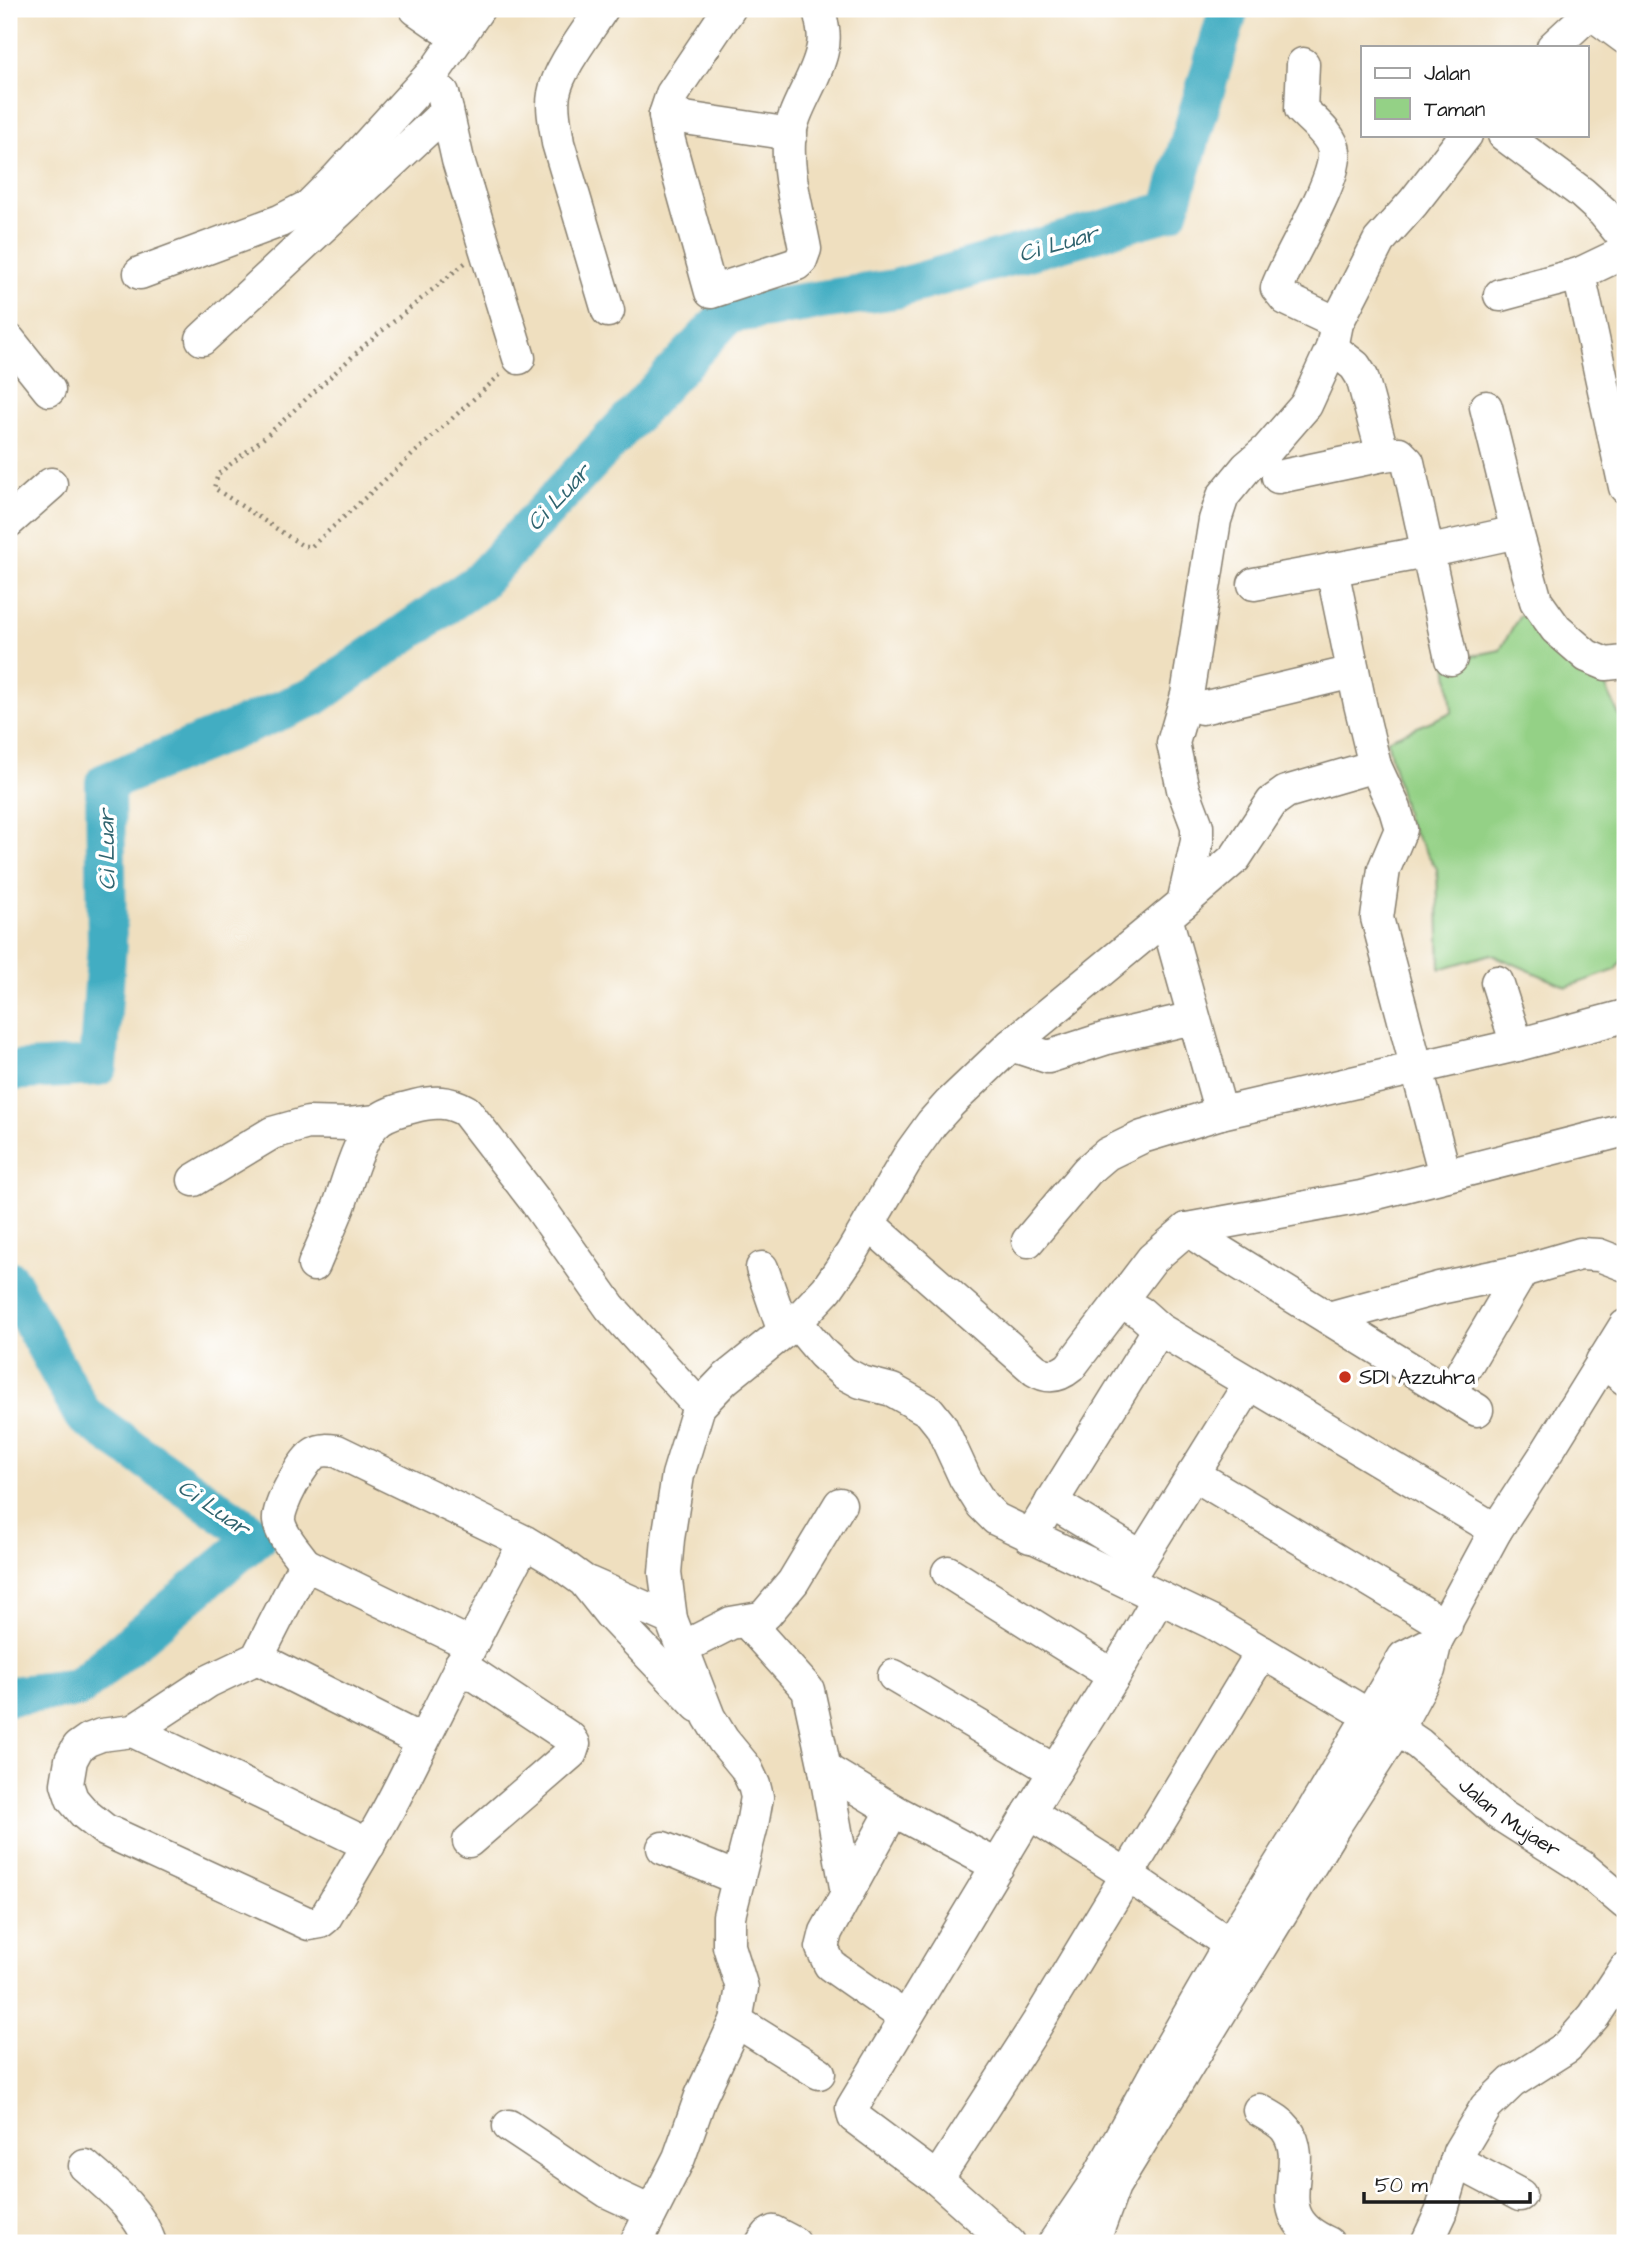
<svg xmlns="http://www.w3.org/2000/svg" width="1634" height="2252" font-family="'Architects Daughter',sans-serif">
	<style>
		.green { fill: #94d186; stroke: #587651; stroke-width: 2 }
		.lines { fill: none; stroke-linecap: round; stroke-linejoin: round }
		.river { stroke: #43adc2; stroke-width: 40 }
		.minor-casing { stroke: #867e6e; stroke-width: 35 }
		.path { stroke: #867e6e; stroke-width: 4.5; stroke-dasharray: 2 5; stroke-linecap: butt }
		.minor { stroke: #fff; stroke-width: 32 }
		.poi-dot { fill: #c8321e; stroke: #fff; stroke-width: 2.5 }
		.labels { text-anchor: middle; stroke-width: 7; stroke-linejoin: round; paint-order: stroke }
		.poi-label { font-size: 21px; fill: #1c1c1c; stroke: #fff; text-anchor: start }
		.street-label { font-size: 21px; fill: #1c1c1c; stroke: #fff }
		.water-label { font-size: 23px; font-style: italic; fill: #30646f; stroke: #fff }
	</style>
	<rect width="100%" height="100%" fill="#fff"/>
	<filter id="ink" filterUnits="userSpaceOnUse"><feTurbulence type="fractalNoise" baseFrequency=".0143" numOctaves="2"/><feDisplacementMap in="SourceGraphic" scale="14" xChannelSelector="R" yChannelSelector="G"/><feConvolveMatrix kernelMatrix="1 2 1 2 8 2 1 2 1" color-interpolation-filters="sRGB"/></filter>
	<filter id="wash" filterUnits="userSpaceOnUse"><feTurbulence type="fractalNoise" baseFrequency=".00686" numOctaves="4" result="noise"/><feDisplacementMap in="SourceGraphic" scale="28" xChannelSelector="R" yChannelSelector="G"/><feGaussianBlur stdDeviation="1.57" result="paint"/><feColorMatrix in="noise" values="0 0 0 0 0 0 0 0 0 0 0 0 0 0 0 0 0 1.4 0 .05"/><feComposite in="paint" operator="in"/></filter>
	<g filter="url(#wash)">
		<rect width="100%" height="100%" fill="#efdfbf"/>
		<path class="green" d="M 1538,614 L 1601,676 L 1625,728 L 1625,956 L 1616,970 L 1567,987 L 1491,954 L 1440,969 L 1437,869 L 1407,821 L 1387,740 L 1452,712 L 1447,661 L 1500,650 L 1519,616 Z"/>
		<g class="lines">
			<g class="river">
				<path d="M 9,1071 L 98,1066 L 107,944 L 105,783 L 313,697 L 479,582 L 728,314 L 895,289 L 1169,211 L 1229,9"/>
				<path d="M 9,1280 L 83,1415 L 257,1537 L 78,1688 L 9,1696"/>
			</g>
		</g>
	</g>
	<g filter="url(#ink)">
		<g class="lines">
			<g class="minor-casing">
				<g id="minor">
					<path d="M 416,9 L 458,38"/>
					<path d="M 602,9 C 588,31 558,69 554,94 C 551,110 556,127 558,143 L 608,311"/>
					<path d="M 729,9 L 672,94 L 665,115 L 669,141 L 711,292 L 797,264 L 801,260 L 805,249 C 799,215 787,177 789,142 C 791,109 815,83 822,51 C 826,37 822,23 819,9"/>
					<path d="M 1591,13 L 1625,38"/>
					<path d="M 1553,47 L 1594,9"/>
					<path d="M 1303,64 L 1301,109 C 1312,120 1333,136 1334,152 C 1337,181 1289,255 1277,288 L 1286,299 L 1337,323"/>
					<path d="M 443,93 L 458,160 L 519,358"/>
					<path d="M 665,115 L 791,134"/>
					<path d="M 1504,135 L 1582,193 L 1603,212 L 1625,239"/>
					<path d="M 140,273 L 280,221 L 309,206 L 338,177 L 437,68 L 478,9"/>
					<path d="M 1579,274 L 1625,487"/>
					<path d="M 1500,295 L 1579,274 L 1625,252"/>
					<path d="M 202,339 L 447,111"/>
					<path d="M 9,340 L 49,390"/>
					<path d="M 1332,348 L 1355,366 L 1362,377 L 1383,455"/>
					<path d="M 1486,407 L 1517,532 L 1536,601 L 1556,629 L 1587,656 L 1606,664 L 1625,662"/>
					<path d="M 1278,477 L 1383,455 L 1399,453 L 1408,462 L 1451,659"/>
					<path d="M 9,521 L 51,484"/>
					<path d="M 1332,569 L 1360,704 L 1375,766 L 1395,809 L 1401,829 L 1384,869 L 1377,918 L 1445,1175"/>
					<path d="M 1254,584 L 1426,552 L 1517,532"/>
					<path d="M 1202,708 L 1353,672"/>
					<path d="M 1183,903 L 1235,858 L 1272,802 L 1286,792 L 1375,766"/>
					<path d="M 1166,917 L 1221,1113"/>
					<path d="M 1497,982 L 1517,1045"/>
					<path d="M 1011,1045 L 1048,1057 L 1107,1038 L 1193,1018"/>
					<path d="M 194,1180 L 272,1133 L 308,1123 L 349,1124 L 377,1121"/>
					<path d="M 869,1224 L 1035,1370 C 1048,1378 1058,1377 1070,1367 L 1152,1259 L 1187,1229 L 1361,1197 L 1625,1130"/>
					<path d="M 1187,1229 L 1213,1247 L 1477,1410"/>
					<path d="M 1028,1241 L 1087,1171 L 1107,1154 L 1142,1137 L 1221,1113 L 1517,1045 L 1625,1016"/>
					<path d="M 314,1265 C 322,1246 331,1226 339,1206 C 348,1182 359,1134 380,1119 C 390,1112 403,1109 415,1106 C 434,1101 449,1101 466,1111 L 536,1202 L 610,1307 L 699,1406"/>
					<path d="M 762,1268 L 784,1332"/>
					<path d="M 1121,1302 L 1141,1313 L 1159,1329 L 1496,1530"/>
					<path d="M 1329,1318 L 1439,1288 L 1522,1271 L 1580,1254 L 1599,1255 L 1625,1265"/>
					<path id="s1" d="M 796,1322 L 823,1354 L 844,1373 L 861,1382 L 892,1390 L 929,1411 L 941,1426 L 965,1478 L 982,1505 L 996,1519 L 1211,1622 L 1370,1716 L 1397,1729 L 1419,1744 L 1499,1814 L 1581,1866 L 1625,1903"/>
					<path d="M 1602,1361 L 1625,1379"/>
					<path d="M 1450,1393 L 1522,1271"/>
					<path d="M 1193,1474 L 1446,1626"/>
					<path d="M 1051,1502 L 1142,1557"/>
					<path d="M 1030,1537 L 1159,1329"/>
					<path d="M 525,1542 C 481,1623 441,1706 399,1789 C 377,1833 350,1876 325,1918 L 320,1922 L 309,1924 L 105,1830 L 85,1814 L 72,1799 L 67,1784 L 71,1760 L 78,1747 L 88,1740 L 101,1735 L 133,1731 L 209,1681 L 257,1658 L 305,1564 C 297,1552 281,1536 279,1521 C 277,1507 303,1460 315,1453 C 322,1449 329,1450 337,1451 L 525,1542 L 555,1560 L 584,1581 L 611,1615 L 698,1706"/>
					<path d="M 305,1564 L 470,1644"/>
					<path d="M 948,1572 L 1114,1676"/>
					<path d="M 1127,1581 L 1250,1383"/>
					<path d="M 589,1583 L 671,1619"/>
					<path d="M 746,1621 L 808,1690 L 825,1769 L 847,1893"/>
					<path d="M 682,1648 L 731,1623 L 760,1618 L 766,1614 L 793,1582 L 840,1504"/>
					<path d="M 257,1658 L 422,1741"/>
					<path d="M 460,1665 L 570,1738 L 574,1744 L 571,1753 L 469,1841"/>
					<path d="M 894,1676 L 1055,1771"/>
					<path d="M 133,1731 L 369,1845"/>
					<path d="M 825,1769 L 893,1810 L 998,1866"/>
					<path d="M 893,1810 L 826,1932 L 822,1948 L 830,1965 L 906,2018"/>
					<path d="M 1029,1813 L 1127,1875 L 1247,1956"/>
					<path d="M 663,1848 L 739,1879"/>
					<path d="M 736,2021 L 819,2073"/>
					<path d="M 1259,2110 C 1269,2116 1280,2121 1286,2129 C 1314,2167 1261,2214 1328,2243"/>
					<path d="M 509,2126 L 608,2192 L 651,2212"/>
					<path d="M 1456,2161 L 1520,2195"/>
					<path d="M 85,2166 C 111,2189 139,2210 150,2243"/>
					<path d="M 937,2179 L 1037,2024 L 1262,1652"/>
					<path d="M 636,2243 L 679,2158 L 701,2096 L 736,2021 L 742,1988 L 729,1946 L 729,1916 L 752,1825 L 757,1797 L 754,1785 L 746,1768 L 723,1740 L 709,1717 L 671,1619 L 665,1573 L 668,1539 L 678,1475 L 699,1406 L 725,1379 L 796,1322 L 827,1289 L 851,1254 L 911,1152 L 932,1123 L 950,1103 L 1011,1045 L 1183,903 L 1197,841 L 1197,826 L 1183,789 L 1173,743 L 1187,695 L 1215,520 L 1223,496 L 1247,467 L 1267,450 L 1306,405 L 1332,348 L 1337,323 L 1379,241 L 1413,203 L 1466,135"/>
					<path d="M 762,2243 L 768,2235 L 773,2232 L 794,2243"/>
					<path d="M 1009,2243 L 937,2179 L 854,2117 L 852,2108 L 1029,1813 L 1114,1676 L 1159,1597"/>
					<path d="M 1054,2243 L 1098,2178 L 1161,2063 L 1229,1945 L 1314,1809 L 1404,1657 L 1436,1641"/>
					<path d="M 1093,2243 L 1114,2186 L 1337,1822 L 1397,1729 L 1429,1670 L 1436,1641 L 1496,1530 L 1547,1452 L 1625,1326"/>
					<path d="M 1427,2243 L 1441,2213 L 1459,2152 L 1486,2107 L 1512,2082 L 1567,2047 L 1594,2016 L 1625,1969"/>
				</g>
			</g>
			<path class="path" d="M 465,263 L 366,344 L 265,437 L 218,474 L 214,488 L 303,546 L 312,546 L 500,375"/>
			<use href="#minor" class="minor"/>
		</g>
	</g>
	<circle class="poi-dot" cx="1345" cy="1377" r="7"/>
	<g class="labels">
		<g class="poi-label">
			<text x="1359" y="1384">SDI Azzuhra</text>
		</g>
		<g class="street-label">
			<text dy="7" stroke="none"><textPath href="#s1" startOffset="889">Jalan Mujaer</textPath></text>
		</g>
		<g class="water-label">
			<text transform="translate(1058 243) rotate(-16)" y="8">Ci Luar</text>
			<text transform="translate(558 497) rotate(-47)" y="8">Ci Luar</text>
			<text transform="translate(106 850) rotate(-91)" y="8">Ci Luar</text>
			<text transform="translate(214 1507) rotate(35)" y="8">Ci Luar</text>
		</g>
	</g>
	<rect width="1634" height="2252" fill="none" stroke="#fff" stroke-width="35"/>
	<rect x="1361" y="46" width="228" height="91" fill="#ffffff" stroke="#a4a4a4" stroke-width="2"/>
	<rect x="1375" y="68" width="35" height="10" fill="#ffffff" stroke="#a4a4a4" stroke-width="2"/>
	<text x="1424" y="80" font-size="21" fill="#1c1c1c">Jalan</text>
	<rect x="1375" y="98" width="35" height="21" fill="#94d186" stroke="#a4a4a4" stroke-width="2"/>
	<text x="1424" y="116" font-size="21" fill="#1c1c1c">Taman</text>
	<path d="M1364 2192v10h166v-10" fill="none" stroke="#1c1c1c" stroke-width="3.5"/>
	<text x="1375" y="2192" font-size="21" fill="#1c1c1c" stroke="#ffffff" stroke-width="5" paint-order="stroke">50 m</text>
</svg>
